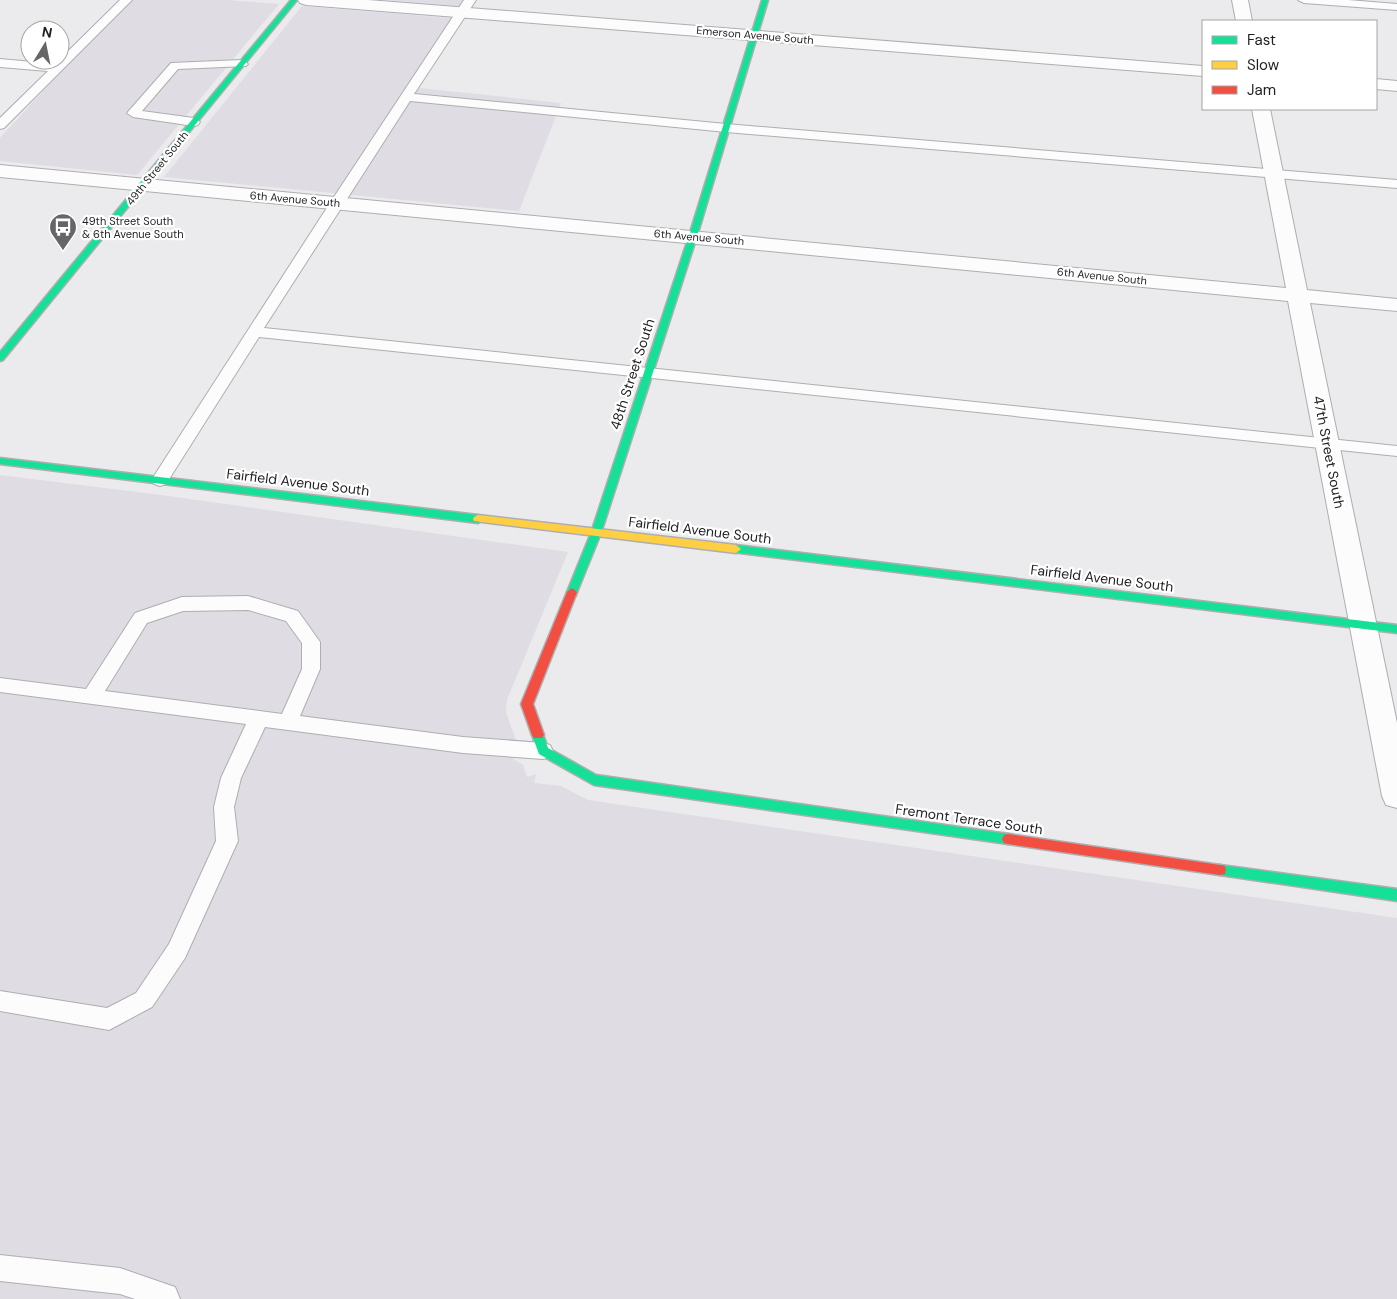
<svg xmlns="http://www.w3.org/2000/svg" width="1397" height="1299" font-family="'DM Sans',sans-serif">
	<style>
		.built { fill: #e0dce4 }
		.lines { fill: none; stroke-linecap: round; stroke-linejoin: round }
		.lane-casing { stroke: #aeaeb0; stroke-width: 2 }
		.street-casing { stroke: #aeaeb0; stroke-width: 2 }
		.fast-casing { stroke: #aeaeb0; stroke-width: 3 }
		.slow-casing { stroke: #aeaeb0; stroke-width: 3 }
		.jam-casing { stroke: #aeaeb0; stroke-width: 3 }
		.lane { fill: #fcfcfc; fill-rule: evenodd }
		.street { fill: #fcfcfc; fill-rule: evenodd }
		.fast { fill: #16e098; fill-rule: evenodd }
		.slow { fill: #ffcf43; fill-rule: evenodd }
		.jam { fill: #f24e42; fill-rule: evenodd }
		.labels { text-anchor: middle; stroke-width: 4.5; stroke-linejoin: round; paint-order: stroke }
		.far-street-label { font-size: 11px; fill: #1f1e20; stroke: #fff }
		.far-poi-label { font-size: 11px; fill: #1f1e20; stroke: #fff; text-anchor: start }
		.street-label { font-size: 14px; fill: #1f1e20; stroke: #fff }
	</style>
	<rect width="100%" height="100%" fill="#ebeaec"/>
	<g class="built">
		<path d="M 127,0 L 227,0 L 279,4 L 137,175 L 0,161 L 0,138 Z"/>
		<path d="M 385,0 L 473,0 L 469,7 Z"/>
		<path d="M 302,6 L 462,19 L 419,88 L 561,103 L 519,211 L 164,177 Z"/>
		<path d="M 0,475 L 161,495 L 568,552 L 507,700 L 506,712 L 519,749 L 512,758 L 523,765 L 527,777 L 536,774 L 534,783 L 561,786 L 588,800 L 1397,918 L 1397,1299 L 0,1299 Z"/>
	</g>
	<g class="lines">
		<g class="lane-casing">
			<g id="lane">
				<path d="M 120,0 L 132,0 L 4,128 L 0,129 L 0,118 L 48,71 L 0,67 L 0,59 L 55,64 Z"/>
				<path d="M 464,0 L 476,0 L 414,94 L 726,124 L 1397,180 L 1397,188 L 726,132 L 410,101 L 264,328 L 1397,446 L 1397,456 L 259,337 L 166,484 L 160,486 L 154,484 L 152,480 L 154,476 L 330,203 Z"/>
				<path d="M 1298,0 L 1348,0 L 1397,4 L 1397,10 L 1304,3 Z"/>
				<path d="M 242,60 L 248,64 L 246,66 L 178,69 L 142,111 L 194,118 L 200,122 L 198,125 L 194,126 L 133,117 L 127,113 L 171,63 Z"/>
				<path d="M 248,596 L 298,611 L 320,642 L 320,669 L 300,716 L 463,737 L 543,743 L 550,745 L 553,751 L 550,757 L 543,759 L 463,753 L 265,727 L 241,778 L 234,807 L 238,841 L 185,958 L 152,1007 L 109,1030 L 0,1011 L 0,991 L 107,1008 L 136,993 L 169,944 L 216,841 L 214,807 L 221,778 L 246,724 L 0,692 L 0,678 L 86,689 L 135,613 L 182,597 ZM 248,610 L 286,621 L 302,643 L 302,669 L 282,714 L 105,691 L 147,623 L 183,611 Z"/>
				<path d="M 0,1255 L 120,1268 L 175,1287 L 180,1299 L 135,1299 L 120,1294 L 0,1281 Z"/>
			</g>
		</g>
		<g class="street-casing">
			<g id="street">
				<path d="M 298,0 L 368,0 L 1203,66 L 1203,76 L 306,5 L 300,3 Z"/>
				<path d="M 1232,0 L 1248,0 L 1252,21 L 1236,21 Z"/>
				<path d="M 1376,79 L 1397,81 L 1397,91 L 1376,89 Z"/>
				<path d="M 1252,109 L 1270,109 L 1307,290 L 1397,299 L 1397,311 L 1310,303 L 1397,723 L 1397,808 L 1386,805 L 1382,796 L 1288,301 L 0,177 L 0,165 L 1286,288 Z"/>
			</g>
		</g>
		<g class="fast-casing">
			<g id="fast">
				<path d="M 291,0 L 297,0 L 3,360 L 0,361 L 0,352 Z"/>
				<path d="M 762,0 L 768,0 L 697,236 L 601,533 L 577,592 L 576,595 L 568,595 L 567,592 L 591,533 L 689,236 Z"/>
				<path d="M 0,458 L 478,515 L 483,519 L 478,523 L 0,464 Z"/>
				<path d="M 736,545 L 1397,625 L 1397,633 L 732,552 L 731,549 Z"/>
				<path d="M 538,730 L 542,732 L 548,748 L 596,775 L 1008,834 L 1012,835 L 1014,839 L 1012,843 L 1008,844 L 594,785 L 539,754 L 532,735 L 534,732 Z"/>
				<path d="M 1220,865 L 1397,889 L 1397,901 L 1220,875 L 1215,874 L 1214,870 L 1215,866 Z"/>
			</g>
		</g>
		<g class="slow-casing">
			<path id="slow" d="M 478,515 L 736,545 L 741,549 L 736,553 L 474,521 L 473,519 L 474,517 Z"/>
		</g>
		<g class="jam-casing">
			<g id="jam">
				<path d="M 572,588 L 577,592 L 533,704 L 544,735 L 542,738 L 534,738 L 532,735 L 521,704 L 567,592 Z"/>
				<path d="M 1008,834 L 1220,865 L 1225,866 L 1226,870 L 1225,874 L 1220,875 L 1008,844 L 1004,843 L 1002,839 L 1004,835 Z"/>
			</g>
		</g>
		<use href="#lane" class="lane"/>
		<use href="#street" class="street"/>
		<use href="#fast" class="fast"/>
		<use href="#slow" class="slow"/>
		<use href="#jam" class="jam"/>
	</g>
	<defs>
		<g id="bus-pin" transform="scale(1.4375)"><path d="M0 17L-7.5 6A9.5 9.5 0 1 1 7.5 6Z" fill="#666567" stroke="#fff"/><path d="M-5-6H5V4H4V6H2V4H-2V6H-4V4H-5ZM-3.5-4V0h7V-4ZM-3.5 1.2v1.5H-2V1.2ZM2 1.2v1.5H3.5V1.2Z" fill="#fff"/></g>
	</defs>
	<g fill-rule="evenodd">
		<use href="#bus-pin" x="63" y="227"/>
	</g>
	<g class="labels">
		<g class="far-street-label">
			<text transform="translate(755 35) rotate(5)" y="4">Emerson Avenue South</text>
			<text transform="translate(157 168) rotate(-51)" y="4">49th Street South</text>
			<text transform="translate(295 199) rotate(5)" y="4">6th Avenue South</text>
			<text transform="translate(699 237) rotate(5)" y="4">6th Avenue South</text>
			<text transform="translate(1102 276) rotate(6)" y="4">6th Avenue South</text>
		</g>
		<g class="far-poi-label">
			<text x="82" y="225">49th Street South<tspan x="82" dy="13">&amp; 6th Avenue South</tspan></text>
		</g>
		<g class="street-label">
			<text transform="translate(632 374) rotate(-72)" y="5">48th Street South</text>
			<text transform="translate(1329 452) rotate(79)" y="5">47th Street South</text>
			<text transform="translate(298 482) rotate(7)" y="5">Fairfield Avenue South</text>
			<text transform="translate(700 530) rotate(7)" y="5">Fairfield Avenue South</text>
			<text transform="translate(1102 578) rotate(7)" y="5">Fairfield Avenue South</text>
			<text transform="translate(969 819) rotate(8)" y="5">Fremont Terrace South</text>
		</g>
	</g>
	<rect x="1202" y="20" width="175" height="90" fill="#ffffff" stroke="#a5a5a6"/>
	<rect x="1212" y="36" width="25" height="8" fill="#16e098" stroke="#a5a5a6"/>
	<text x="1247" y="45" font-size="15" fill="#1f1e20">Fast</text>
	<rect x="1212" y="61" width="25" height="8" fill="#ffcf43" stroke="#a5a5a6"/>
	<text x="1247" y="70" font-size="15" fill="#1f1e20">Slow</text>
	<rect x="1212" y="86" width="25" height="8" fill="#f24e42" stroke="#a5a5a6"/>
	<text x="1247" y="95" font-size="15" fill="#1f1e20">Jam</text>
	<g transform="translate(45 45) rotate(10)"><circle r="24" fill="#ffffff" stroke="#a5a5a6"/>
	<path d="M0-4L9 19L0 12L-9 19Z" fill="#666567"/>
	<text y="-8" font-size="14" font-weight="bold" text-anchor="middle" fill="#1f1e20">N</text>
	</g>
</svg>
